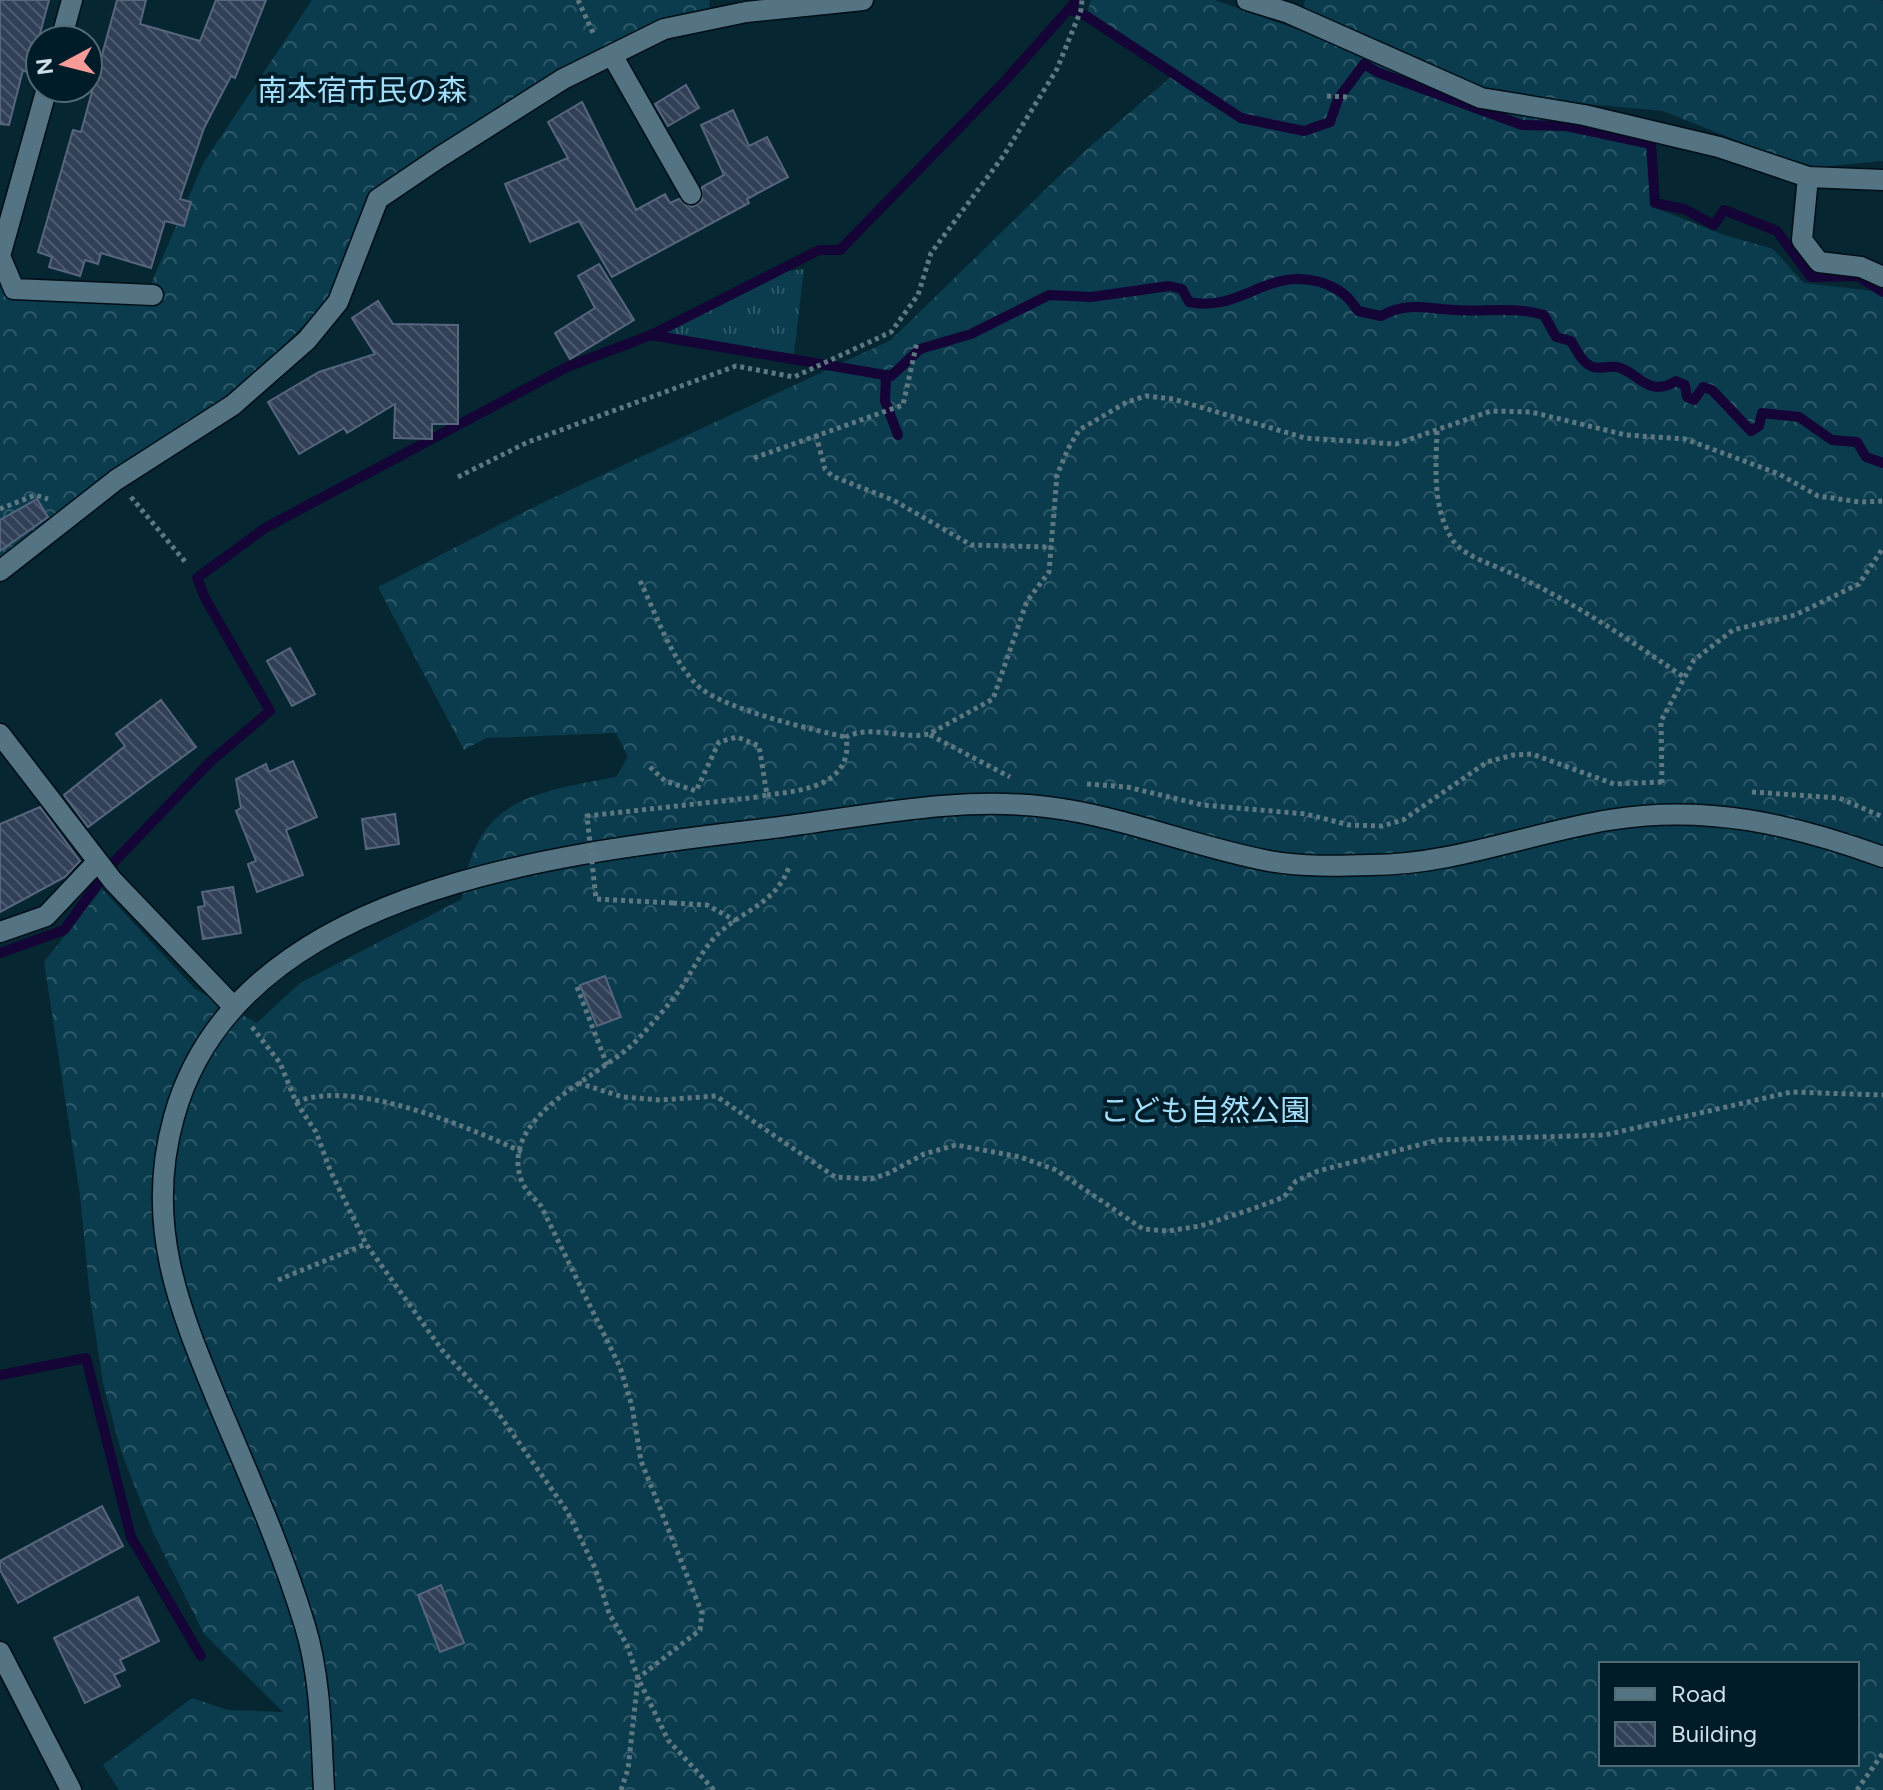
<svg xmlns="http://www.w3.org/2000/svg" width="1883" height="1790" font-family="Figtree,'Noto Sans JP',sans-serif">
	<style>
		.grass { fill: url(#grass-tufts) }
		.forest { fill: url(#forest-crowns); fill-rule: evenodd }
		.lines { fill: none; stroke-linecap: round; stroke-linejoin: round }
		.stream { stroke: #150536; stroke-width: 10 }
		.building { fill: url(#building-back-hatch); stroke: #57667e; stroke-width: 2 }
		.minor-casing { stroke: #000e17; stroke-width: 23 }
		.path { stroke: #5e7882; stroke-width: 5; stroke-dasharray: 4 4; stroke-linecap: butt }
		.minor { stroke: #547483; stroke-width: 20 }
		.path-bridge { stroke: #5e7882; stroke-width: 5; stroke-dasharray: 4 4; stroke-linecap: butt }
		.labels { text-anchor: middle; stroke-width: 8; stroke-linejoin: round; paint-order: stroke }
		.park-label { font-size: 30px; fill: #a3defa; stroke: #001c28 }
	</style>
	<defs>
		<pattern id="grass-tufts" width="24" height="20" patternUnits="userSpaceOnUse" patternTransform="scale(2)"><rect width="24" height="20" fill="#0b3c4e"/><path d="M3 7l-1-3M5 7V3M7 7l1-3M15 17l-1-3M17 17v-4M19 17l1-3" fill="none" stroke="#2d5868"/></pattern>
		<pattern id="forest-crowns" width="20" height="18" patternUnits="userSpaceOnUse" patternTransform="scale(2)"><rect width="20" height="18" fill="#0b3c4e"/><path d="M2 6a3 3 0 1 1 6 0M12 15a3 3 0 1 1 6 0" fill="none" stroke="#2d5868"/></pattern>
		<pattern id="building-back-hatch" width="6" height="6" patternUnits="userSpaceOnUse" patternTransform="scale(2)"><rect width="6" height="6" fill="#314056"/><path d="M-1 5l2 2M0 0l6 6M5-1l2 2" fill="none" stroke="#4e5b6e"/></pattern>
	</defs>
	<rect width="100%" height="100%" fill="#062632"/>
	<path class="grass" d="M 804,269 L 794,354 L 660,334 L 787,271 Z"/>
	<g class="forest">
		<path d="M 312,0 L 709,0 L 710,11 L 513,99 L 370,193 L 327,301 L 231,400 L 0,561 L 0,281 L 8,297 L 143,302 L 204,162 Z"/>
		<path d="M 1091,0 L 1215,0 L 1382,60 L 1479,102 L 1648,134 L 1653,207 L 1721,234 L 1773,249 L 1804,283 L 1883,292 L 1883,1790 L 119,1790 L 103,1765 L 192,1698 L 228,1710 L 283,1712 L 204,1634 L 152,1530 L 121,1451 L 103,1383 L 90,1297 L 80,1195 L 44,962 L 102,889 L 195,989 L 257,1023 L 300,983 L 462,899 C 474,799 531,793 616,777 L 628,757 L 616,733 L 486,738 L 464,750 L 378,587 L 540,504 L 891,340 L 1086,150 L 1172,76 L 1085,20 ZM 1601,1664 L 1857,1664 L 1857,1764 L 1601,1764 Z"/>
		<path d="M 1305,0 L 1879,0 L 1883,1 L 1883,161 L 1806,168 L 1663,111 L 1487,95 L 1303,10 Z"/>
	</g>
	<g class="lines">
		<g class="stream">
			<path d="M 1069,9 L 1086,16 L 1241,118 L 1304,131 L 1330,122 L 1338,99 L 1364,64 L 1377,72 L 1522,125 L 1566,126 L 1651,144 L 1655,203 L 1684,209 L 1714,225 L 1724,210 L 1777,231 L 1811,277 L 1858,276 L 1883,292"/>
			<path d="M 651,335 L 891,376 L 920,349 L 971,334 L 1049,295 L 1091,297 L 1169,286 L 1182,289 L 1189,302 C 1241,313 1266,267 1320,282 C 1338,288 1348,295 1358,311 L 1381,316 C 1407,301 1428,309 1455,310 C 1486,312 1513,306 1544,315 L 1556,337 L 1571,341 C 1576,349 1580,358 1586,363 C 1597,372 1605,365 1617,367 C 1638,371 1647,399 1676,381 L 1685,385 L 1687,397 L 1694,400 L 1703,387 L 1712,390 L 1751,431 L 1759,426 L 1762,413 L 1799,417 L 1832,440 L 1857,442 L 1866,457 L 1883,463"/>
			<path d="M 886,375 L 885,401 L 898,435"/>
			<path d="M 0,953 L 64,930 L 112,864 L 211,761 L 270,711 L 205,598 L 197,578 L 265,528 L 567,367 L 651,335 L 819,250 L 840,250 L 1003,83 L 1077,0"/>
			<path d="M 0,1375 L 86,1358 L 131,1537 L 201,1656"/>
		</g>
	</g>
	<g class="building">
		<path d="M 0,0 L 49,0 L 34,56 L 31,55 L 27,72 L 23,70 L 9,125 L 0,124 Z"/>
		<path d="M 117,0 L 146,0 L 140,24 L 200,41 L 216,0 L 266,0 L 235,78 L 231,76 L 204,128 L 180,199 L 191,202 L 184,226 L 165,221 L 151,268 L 101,253 L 98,264 L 85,260 L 80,276 L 49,267 L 52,257 L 38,252 L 73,130 L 81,132 Z"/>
		<path d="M 686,85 L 699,108 L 668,126 L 655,104 Z"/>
		<path d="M 582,102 L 636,210 L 665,194 L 670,203 L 679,199 L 692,207 L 702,201 L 702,187 L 724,175 L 701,125 L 733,110 L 749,146 L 767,137 L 788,177 L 747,199 L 749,203 L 612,277 L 579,221 L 530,242 L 505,184 L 568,158 L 548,122 Z"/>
		<path d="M 599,264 L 634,320 L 570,359 L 555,333 L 595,308 L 578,276 Z"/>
		<path d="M 378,301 L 393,324 L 458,325 L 458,424 L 432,424 L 432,439 L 394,438 L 395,404 L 347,433 L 344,428 L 299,454 L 268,402 L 319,372 L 375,354 L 352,318 Z"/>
		<path d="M 37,499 L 48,517 L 0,551 L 0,520 Z"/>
		<path d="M 290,648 L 315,694 L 292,706 L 267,661 Z"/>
		<path d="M 161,700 L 196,747 L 88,827 L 64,795 L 125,746 L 116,734 Z"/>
		<path d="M 293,761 L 317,817 L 286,830 L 303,875 L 257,892 L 248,864 L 256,861 L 236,811 L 241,808 L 236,779 L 266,764 L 269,772 Z"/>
		<path d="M 40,807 L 80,861 L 65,877 L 0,912 L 0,824 Z"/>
		<path d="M 395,814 L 399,844 L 366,849 L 362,819 Z"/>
		<path d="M 233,887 L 241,933 L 203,939 L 198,907 L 205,906 L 202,892 Z"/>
		<path d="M 605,976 L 621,1017 L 597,1026 L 580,985 Z"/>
		<path d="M 102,1506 L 123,1546 L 18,1603 L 0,1570 L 0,1561 Z"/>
		<path d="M 441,1585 L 464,1643 L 440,1652 L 418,1595 Z"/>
		<path d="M 138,1597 L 159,1641 L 120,1660 L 125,1670 L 114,1675 L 120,1686 L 85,1703 L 54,1638 Z"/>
	</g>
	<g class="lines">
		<g class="minor-casing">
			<g id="minor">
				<path d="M 1247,0 L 1289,13 L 1481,98 L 1584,115 L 1719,147 L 1808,177 L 1883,180"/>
				<path d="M 61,40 L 72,0"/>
				<path d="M 612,55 L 691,194"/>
				<path d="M 47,88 L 0,256 L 14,289 L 153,295"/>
				<path d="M 1808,177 L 1802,240 L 1819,262 L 1861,267 L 1883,277"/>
				<path d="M 0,571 L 116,480 L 233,405 L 307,340 L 338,302 L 378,199 L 440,157 L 563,79 L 664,29 L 746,12 L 863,0"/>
				<path d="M 0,734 L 113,881 L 233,1006"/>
				<path d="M 0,932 L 46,916 L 97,862"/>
				<path d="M 0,1652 L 71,1790"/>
				<path d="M 324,1790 C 321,1736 321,1678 305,1626 C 283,1553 252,1483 222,1412 C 181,1313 143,1227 174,1117 C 239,880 579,852 781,827 C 867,816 959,796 1047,807 C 1123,816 1194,847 1269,861 C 1303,867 1338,866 1371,865 C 1452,865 1530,833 1609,820 C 1706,804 1792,824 1883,857"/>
			</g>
		</g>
		<g class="path">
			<path d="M 578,0 L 594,35"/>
			<path d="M 1327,96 L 1347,97"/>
			<path d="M 1437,431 C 1436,468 1432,506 1452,539 C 1462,555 1488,563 1504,570 C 1569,599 1627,638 1685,678"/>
			<path d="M 816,435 L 825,469 L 832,476 L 893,500 L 971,545 L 1051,547"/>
			<path d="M 754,458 L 903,405 L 917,342"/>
			<path d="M 458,477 L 528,442 L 736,366 L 794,377 L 891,332 L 918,295 L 931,253 L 1004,155 L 1057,69 L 1081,10 L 1082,0"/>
			<path d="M 131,497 L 187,564"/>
			<path d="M 0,509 L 35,495 L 48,499"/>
			<path d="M 640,581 C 656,614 671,658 696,684 C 718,708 813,730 846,737"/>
			<path d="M 930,735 L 1010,777"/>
			<path d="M 650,767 L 665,781 L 696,791 L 719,742 L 737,737 L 759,746 L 767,795 L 758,797"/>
			<path d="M 1662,783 L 1661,721 L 1694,660 L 1733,630 L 1795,615 L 1859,584 L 1883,548"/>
			<path d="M 1087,784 L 1127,787 L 1203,805 L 1306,814 L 1349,825 L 1382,826 L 1403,820 L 1487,762 L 1513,755 L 1532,754 L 1614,784 L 1662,782"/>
			<path d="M 1752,792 L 1839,798 L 1883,817"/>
			<path d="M 767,795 C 802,791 854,785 846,737 C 873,724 901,740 929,734 L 993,699 L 1027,601 L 1049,572 L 1057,475 L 1068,449 L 1079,430 L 1127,402 L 1146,396 L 1173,399 L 1305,438 L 1396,444 L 1491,411 L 1531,412 L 1626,435 L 1685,439 L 1779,474 L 1818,496 L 1860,502 L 1883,501"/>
			<path d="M 673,903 L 707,905 L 736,921"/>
			<path d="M 577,987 L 607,1065"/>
			<path d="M 252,1027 L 280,1063 L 296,1102 L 316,1132 L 330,1170 L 366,1244 L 442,1350 L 491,1403 L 567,1511 L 595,1568 L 609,1613 L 627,1645 L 638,1678 L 668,1740 L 714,1790"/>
			<path d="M 578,1083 L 623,1097 L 660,1100 L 716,1096 L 835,1177 L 871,1179 L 889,1173 L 924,1154 L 956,1145 L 1020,1157 L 1056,1170 L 1143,1229 L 1168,1231 L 1200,1226 L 1255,1208 L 1284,1197 L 1296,1181 L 1318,1171 L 1438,1140 L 1605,1135 L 1791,1092 L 1883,1095"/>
			<path d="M 296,1102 C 354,1078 468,1127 522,1152"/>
			<path d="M 278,1280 L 366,1244"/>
			<path d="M 621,1790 L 628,1769 L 638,1678 L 700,1630 L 702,1613 L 641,1461 L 632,1406 L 620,1367 L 541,1206 C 535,1199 526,1191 522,1182 C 496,1115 602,1077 637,1040 C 652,1024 668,1006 681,988 C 693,970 703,948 719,933 C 744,910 776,903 789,867"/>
			<path d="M 1857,1790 L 1883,1753"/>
		</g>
		<use href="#minor" class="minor"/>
		<path class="path-bridge" d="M 673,903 L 596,899 L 587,816 L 758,797"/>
	</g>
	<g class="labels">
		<g class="park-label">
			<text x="362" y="101">南本宿市民の森</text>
			<text x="1205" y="1121">こども自然公園</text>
		</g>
	</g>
	<rect x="1599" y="1662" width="260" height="104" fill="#001c28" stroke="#526a75" stroke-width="2"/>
	<rect x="1615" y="1688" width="40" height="12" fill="#547483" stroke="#526a75" stroke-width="2"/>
	<text x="1671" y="1702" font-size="24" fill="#cedfe8">Road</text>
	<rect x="1615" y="1722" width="40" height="24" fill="url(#building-back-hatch)" stroke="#526a75" stroke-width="2"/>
	<text x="1671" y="1742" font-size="24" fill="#cedfe8">Building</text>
	<g transform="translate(64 64) rotate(263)"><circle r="38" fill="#001c28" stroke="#526a75" stroke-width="2"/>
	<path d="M0-6L14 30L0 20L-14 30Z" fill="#f59b98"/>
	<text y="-12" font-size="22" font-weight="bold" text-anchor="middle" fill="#cedfe8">N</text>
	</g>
</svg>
